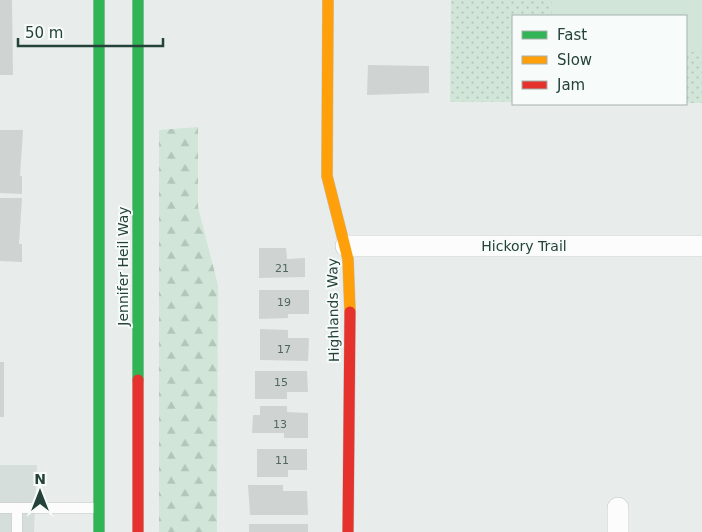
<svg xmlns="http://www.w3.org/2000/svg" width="702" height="532" font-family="'DejaVu Sans',sans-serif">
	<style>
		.built { fill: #d6dedb }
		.green { fill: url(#green-dots) }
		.forest { fill: url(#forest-firs) }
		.pitch { fill: #d1e6d8 }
		.building { fill: #cfd4d2 }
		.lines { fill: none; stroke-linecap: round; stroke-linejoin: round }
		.lane-casing { stroke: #c5cac8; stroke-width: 11 }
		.street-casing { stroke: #c5cac8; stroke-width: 22 }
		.fast-casing { stroke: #c3cbc8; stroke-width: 12 }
		.slow-casing { stroke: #c3cbc8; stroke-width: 12 }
		.jam-casing { stroke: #c3cbc8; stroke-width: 12 }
		.lane { stroke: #fcfcfc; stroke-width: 10 }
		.street { stroke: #fcfcfc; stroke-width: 21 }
		.fast { stroke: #30b455; stroke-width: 11 }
		.slow { stroke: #ff9f0a; stroke-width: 11 }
		.jam { stroke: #e5322d; stroke-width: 11 }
		.labels { text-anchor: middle; stroke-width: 4; stroke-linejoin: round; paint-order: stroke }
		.number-label { font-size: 11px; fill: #506761 }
		.street-label { font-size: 14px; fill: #24423a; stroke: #f7fbf9 }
	</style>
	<defs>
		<pattern id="green-dots" width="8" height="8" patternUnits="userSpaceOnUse" patternTransform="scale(1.25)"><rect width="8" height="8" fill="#d1e6d8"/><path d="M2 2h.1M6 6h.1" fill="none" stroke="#b3c6ba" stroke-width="1.8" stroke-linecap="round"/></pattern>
		<pattern id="forest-firs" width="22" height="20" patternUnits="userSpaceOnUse" patternTransform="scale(1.25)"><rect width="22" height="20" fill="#d1e6d8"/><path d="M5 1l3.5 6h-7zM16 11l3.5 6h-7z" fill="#b3c6ba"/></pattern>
	</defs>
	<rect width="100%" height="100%" fill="#e8edeb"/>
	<path class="built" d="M 0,465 L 37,465 L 34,532 L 0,532 Z"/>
	<path class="green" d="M 451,0 L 702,0 L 702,103 L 686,103 L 686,16 L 513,16 L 513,102 L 450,102 Z"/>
	<path class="forest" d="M 198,127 L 198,207 L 218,285 L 217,532 L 159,532 L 159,130 Z"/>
	<path class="pitch" d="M 552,0 L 702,0 L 702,52 L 686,52 L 686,16 L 552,16 Z"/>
	<g class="building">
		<path d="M 0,0 L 12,0 L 13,75 L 0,75 Z"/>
		<path d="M 368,65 L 429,66 L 429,93 L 367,95 Z"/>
		<path d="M 0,130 L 23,130 L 20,176 L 22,176 L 22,194 L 0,193 Z"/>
		<path d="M 0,198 L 22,198 L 19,244 L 22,244 L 22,262 L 0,261 Z"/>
		<path d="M 259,248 L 286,248 L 287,259 L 305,258 L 305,277 L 259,278 Z"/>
		<path d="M 259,290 L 309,290 L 309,314 L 288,314 L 288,318 L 259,319 Z"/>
		<path d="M 260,329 L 288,330 L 288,338 L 309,338 L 308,361 L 260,360 Z"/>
		<rect x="0" y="362" width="4" height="55"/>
		<path d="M 255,371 L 307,371 L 308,392 L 287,392 L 287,399 L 255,399 Z"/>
		<path d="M 260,406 L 287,406 L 287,412 L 308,413 L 308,438 L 284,438 L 284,433 L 252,433 L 253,415 L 260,415 Z"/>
		<path d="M 257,449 L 307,449 L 307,470 L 288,470 L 288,477 L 257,477 Z"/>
		<path d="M 248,485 L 283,485 L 283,491 L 307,491 L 308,515 L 250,515 Z"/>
		<rect x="249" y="524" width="59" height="8"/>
	</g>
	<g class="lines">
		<g class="lane-casing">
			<g id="lane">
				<path d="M 0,508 L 98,508"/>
				<path d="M 17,508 L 17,532"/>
			</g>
		</g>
		<g class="street-casing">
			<g id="street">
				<path d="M 346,246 L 702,246"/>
				<path d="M 618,508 L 618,532"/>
			</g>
		</g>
		<g class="fast-casing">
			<g id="fast">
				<path d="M 99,0 L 99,532"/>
				<path d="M 138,0 L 138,380"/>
			</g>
		</g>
		<g class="slow-casing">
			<path id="slow" d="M 328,0 L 327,176 L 348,259 L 350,312"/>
		</g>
		<g class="jam-casing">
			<g id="jam">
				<path d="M 138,380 L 138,532"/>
				<path d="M 348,532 L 350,312"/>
			</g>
		</g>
		<use href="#lane" class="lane"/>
		<use href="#street" class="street"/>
		<use href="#fast" class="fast"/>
		<use href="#slow" class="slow"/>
		<use href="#jam" class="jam"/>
	</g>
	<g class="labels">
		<g class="number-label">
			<text x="282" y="272">21</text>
			<text x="284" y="306">19</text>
			<text x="284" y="353">17</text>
			<text x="281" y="386">15</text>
			<text x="280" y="428">13</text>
			<text x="282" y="464">11</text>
		</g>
		<g class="street-label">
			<text x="524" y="251">Hickory Trail</text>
			<text transform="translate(123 266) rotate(-90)" y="5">Jennifer Heil Way</text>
			<text transform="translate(333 310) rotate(-91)" y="5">Highlands Way</text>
		</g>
	</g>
	<rect x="512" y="15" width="175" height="90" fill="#f7fbf9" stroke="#a3b1ad"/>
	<rect x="522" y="31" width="25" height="8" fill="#30b455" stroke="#a3b1ad"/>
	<text x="557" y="40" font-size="15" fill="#24423a">Fast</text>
	<rect x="522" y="56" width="25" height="8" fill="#ff9f0a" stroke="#a3b1ad"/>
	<text x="557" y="65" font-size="15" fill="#24423a">Slow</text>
	<rect x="522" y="81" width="25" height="8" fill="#e5322d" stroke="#a3b1ad"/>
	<text x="557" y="90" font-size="15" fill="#24423a">Jam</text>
	<g transform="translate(40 492)" stroke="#f7fbf9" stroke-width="4" paint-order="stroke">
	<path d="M0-4L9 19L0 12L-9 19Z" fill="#24423a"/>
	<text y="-8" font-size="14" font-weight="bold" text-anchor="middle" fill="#24423a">N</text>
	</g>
	<path d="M18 38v8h145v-8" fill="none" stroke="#24423a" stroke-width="2.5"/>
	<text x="25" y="38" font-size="15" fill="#24423a" stroke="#f7fbf9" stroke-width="4" paint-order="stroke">50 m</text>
</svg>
